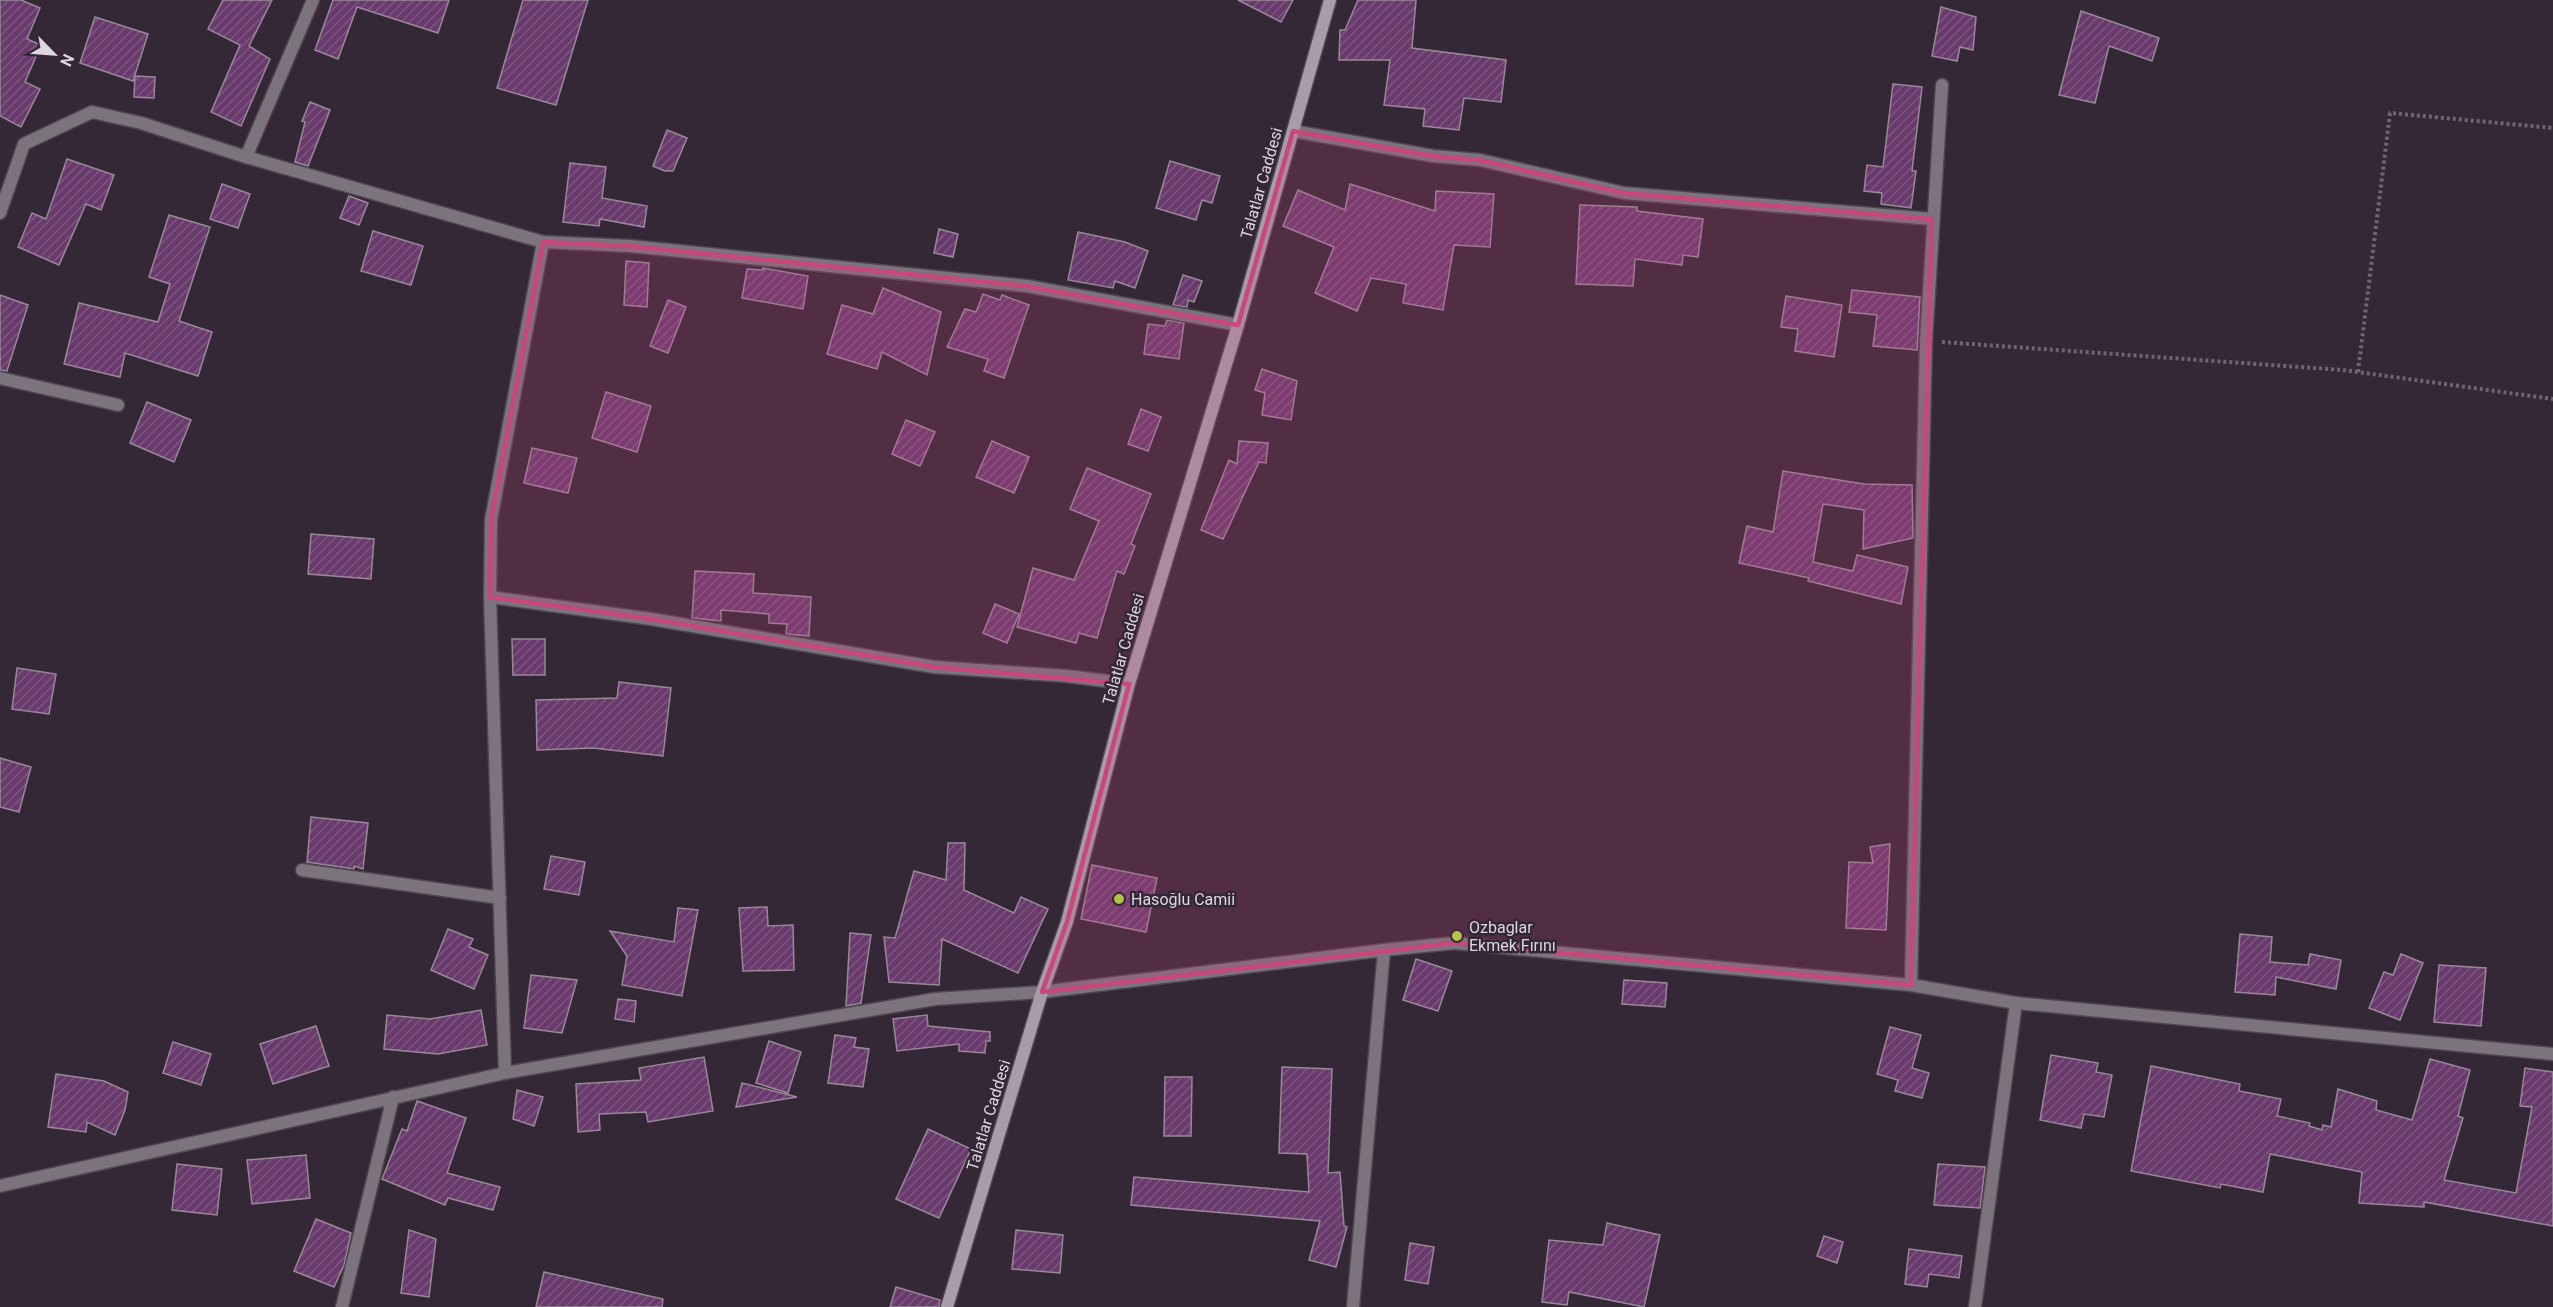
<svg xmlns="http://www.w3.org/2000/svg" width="2553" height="1307" font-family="Roboto,sans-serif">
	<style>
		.building { fill: url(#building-hatch); stroke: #989; stroke-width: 1.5 }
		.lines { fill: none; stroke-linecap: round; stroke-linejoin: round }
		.lane-casing { stroke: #504451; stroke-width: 15 }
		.street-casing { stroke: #504451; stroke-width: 15 }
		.secondary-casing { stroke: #504451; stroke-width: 15 }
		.path { stroke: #6f6470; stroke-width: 4; stroke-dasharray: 3 3; stroke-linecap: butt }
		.lane { stroke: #7b747c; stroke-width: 12 }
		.street { stroke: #7b747c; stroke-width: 12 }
		.secondary { stroke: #a89ca8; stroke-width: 12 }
		.marked { fill: #c9487c; fill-opacity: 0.2; stroke: #c9487c; stroke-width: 4.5; stroke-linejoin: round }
		.poi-dot { fill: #b6c149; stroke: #352836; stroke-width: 2 }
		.labels { text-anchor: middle; stroke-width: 5; stroke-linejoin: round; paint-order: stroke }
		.street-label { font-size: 16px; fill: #dfd7e0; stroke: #352836 }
		.poi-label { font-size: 16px; fill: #dfd7e0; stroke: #352836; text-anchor: start }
	</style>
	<defs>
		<pattern id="building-hatch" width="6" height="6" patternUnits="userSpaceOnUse" patternTransform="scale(1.5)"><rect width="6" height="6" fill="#693a6c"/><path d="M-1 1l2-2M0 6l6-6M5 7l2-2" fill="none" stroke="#7e5681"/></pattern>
	</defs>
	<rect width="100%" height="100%" fill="#352836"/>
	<g class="building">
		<path d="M 0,0 L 21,0 L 40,8 L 27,39 L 41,45 L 25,82 L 40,89 L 21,127 L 0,116 Z"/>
		<path d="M 223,0 L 272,0 L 249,46 L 270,59 L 241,126 L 211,112 L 240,45 L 208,29 Z"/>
		<path d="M 333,0 L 449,0 L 438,33 L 357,7 L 338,59 L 315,50 Z"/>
		<path d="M 523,0 L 588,0 L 556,105 L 497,88 Z"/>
		<path d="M 1238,0 L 1293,0 L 1281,22 Z"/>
		<path d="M 1358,0 L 1416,0 L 1412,48 L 1506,60 L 1501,102 L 1464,98 L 1459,130 L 1423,126 L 1425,109 L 1384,105 L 1390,60 L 1339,60 L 1340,30 L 1345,30 Z"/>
		<path d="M 1941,7 L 1976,17 L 1973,50 L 1960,47 L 1957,61 L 1932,56 Z"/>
		<path d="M 2081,11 L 2159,38 L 2152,61 L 2109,46 L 2095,103 L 2059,95 Z"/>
		<path d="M 95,17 L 148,34 L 133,81 L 80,63 Z"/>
		<path d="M 135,76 L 155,77 L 154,98 L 134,97 Z"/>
		<path d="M 1893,84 L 1922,87 L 1912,171 L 1916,171 L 1911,208 L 1881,204 L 1882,193 L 1864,191 L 1867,165 L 1883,167 Z"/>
		<path d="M 310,102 L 330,110 L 308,166 L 295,162 L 305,122 L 302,121 Z"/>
		<path d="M 667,130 L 687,138 L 673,171 L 665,171 L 653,166 Z"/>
		<path d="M 67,159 L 114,175 L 101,210 L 86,204 L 59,265 L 18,247 L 32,213 L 46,219 Z"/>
		<path d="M 1170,161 L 1220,176 L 1212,203 L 1202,200 L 1196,220 L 1156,208 Z"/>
		<path d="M 570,163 L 606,167 L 602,198 L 647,206 L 644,227 L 600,219 L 599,226 L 563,222 Z"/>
		<path d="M 222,184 L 250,194 L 238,228 L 210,219 Z"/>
		<path d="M 1350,184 L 1435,211 L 1436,191 L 1494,194 L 1490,247 L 1454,245 L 1443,310 L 1403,303 L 1406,284 L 1371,278 L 1357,311 L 1315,293 L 1334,247 L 1283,226 L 1298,190 L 1345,210 Z"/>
		<path d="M 349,196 L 368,203 L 359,225 L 340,218 Z"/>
		<path d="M 1580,205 L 1637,207 L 1637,211 L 1703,219 L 1698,257 L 1683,255 L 1682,265 L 1635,259 L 1633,286 L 1576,284 Z"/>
		<path d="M 169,215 L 210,227 L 179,321 L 212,332 L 198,376 L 125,353 L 120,377 L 64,364 L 79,303 L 158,322 L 170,284 L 149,277 Z"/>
		<path d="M 939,229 L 958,234 L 953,257 L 934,253 Z"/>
		<path d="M 373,231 L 423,246 L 411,285 L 361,271 Z"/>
		<path d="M 1078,232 L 1125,242 L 1148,251 L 1135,288 L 1115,281 L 1113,288 L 1068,280 Z"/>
		<path d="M 626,261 L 649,263 L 647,307 L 624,305 Z"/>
		<path d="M 763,268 L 808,276 L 803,309 L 742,298 L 747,269 L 763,270 Z"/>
		<path d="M 1183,275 L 1202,281 L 1194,302 L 1188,300 L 1187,307 L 1173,305 Z"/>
		<path d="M 883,288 L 941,312 L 927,375 L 882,352 L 877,369 L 827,354 L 842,305 L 873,314 Z"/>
		<path d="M 1852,290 L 1920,297 L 1917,350 L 1873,346 L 1877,315 L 1849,312 Z"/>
		<path d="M 983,294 L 1000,300 L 1002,295 L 1029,305 L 1004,378 L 984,371 L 988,359 L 947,347 L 965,309 L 976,312 Z"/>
		<path d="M 0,295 L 28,305 L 7,371 L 0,370 Z"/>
		<path d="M 1786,296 L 1842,305 L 1834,357 L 1795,351 L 1798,329 L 1781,327 Z"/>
		<path d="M 668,300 L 686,307 L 668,353 L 650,346 Z"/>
		<path d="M 1167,320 L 1184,323 L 1179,359 L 1144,354 L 1148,324 L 1165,326 Z"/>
		<path d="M 1262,369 L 1297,381 L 1291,420 L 1262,415 L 1265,393 L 1255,390 Z"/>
		<path d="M 606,392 L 651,406 L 637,452 L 592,438 Z"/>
		<path d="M 147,402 L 191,420 L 174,462 L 130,443 Z"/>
		<path d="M 1141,409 L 1161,417 L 1148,451 L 1128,444 Z"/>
		<path d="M 906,420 L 935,432 L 920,466 L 892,454 Z"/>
		<path d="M 992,441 L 1029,457 L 1014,493 L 976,477 Z"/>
		<path d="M 1239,441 L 1268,443 L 1266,463 L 1259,462 L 1223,539 L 1201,530 L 1229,460 L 1237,464 Z"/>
		<path d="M 532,448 L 577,458 L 568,493 L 524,483 Z"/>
		<path d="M 1087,468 L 1151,494 L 1131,544 L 1135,546 L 1124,574 L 1117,571 L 1097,638 L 1079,633 L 1076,643 L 1017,627 L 1033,568 L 1074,580 L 1099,521 L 1070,509 Z"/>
		<path d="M 1783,471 L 1864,484 L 1912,485 L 1913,538 L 1863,549 L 1864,510 L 1823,504 L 1813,562 L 1853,571 L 1857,555 L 1908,567 L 1901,604 L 1808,581 L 1809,578 L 1739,563 L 1747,526 L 1773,532 Z"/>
		<path d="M 311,534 L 374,539 L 371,579 L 308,574 Z"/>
		<path d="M 695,571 L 754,574 L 753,593 L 811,597 L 809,636 L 786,634 L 787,624 L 769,623 L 769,614 L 721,610 L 721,621 L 692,618 Z"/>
		<path d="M 995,604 L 1019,614 L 1007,643 L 983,633 Z"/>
		<path d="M 512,639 L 545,639 L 545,675 L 513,675 Z"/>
		<path d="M 17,668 L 56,674 L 49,714 L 12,709 Z"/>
		<path d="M 619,682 L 671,688 L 663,756 L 593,748 L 537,750 L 536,700 L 617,698 Z"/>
		<path d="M 0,758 L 31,767 L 19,812 L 0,807 Z"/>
		<path d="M 311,817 L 368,823 L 363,869 L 354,866 L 354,869 L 307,862 Z"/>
		<path d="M 948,843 L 965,843 L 964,890 L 1014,913 L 1021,897 L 1048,909 L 1018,973 L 942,939 L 939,985 L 889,982 L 884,937 L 895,938 L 914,871 L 946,880 Z"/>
		<path d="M 1890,844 L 1886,930 L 1846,928 L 1849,862 L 1873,863 L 1870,847 Z"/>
		<path d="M 551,856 L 585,862 L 579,895 L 544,889 Z"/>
		<path d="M 1092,865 L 1157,878 L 1146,932 L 1081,919 Z"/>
		<path d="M 767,907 L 768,926 L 793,925 L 794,970 L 743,971 L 739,908 Z"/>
		<path d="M 678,908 L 698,910 L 682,996 L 622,985 L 627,956 L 610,931 L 674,942 Z"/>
		<path d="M 448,929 L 473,939 L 469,947 L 488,955 L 474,989 L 431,970 Z"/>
		<path d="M 850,933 L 871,935 L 861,1003 L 846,1006 Z"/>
		<path d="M 2240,934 L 2272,937 L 2270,962 L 2308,965 L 2310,954 L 2341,960 L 2336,989 L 2276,977 L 2275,995 L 2235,992 Z"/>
		<path d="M 2401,954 L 2423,963 L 2400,1020 L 2369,1008 L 2384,972 L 2393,975 Z"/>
		<path d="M 1416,959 L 1452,971 L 1438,1011 L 1403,1000 Z"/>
		<path d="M 2439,965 L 2486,968 L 2481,1026 L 2434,1022 Z"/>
		<path d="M 531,975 L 577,980 L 562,1033 L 524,1028 Z"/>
		<path d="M 1624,980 L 1667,983 L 1665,1007 L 1622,1004 Z"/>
		<path d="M 618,999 L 636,1001 L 634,1022 L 615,1019 Z"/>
		<path d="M 481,1010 L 487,1045 L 438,1054 L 384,1049 L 387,1015 L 430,1019 Z"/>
		<path d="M 927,1015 L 928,1026 L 990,1032 L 990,1041 L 986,1041 L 985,1053 L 959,1051 L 959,1044 L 897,1051 L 893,1019 Z"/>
		<path d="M 316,1026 L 329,1066 L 273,1084 L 260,1044 Z"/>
		<path d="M 1890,1027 L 1921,1035 L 1912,1068 L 1929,1073 L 1922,1098 L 1895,1091 L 1898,1080 L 1877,1074 Z"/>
		<path d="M 835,1035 L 856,1038 L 854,1047 L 869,1049 L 863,1087 L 828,1083 Z"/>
		<path d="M 769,1041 L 801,1052 L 788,1093 L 756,1083 Z"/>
		<path d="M 173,1042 L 211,1054 L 201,1085 L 163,1073 Z"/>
		<path d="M 2051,1055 L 2098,1063 L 2096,1072 L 2112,1075 L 2104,1117 L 2084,1114 L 2081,1128 L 2040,1120 Z"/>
		<path d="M 704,1057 L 713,1111 L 648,1122 L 646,1112 L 599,1114 L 600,1130 L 578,1132 L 576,1084 L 641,1080 L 639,1068 Z"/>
		<path d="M 2430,1059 L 2470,1070 L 2458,1116 L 2463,1118 L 2444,1180 L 2516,1193 L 2532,1107 L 2520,1106 L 2525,1068 L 2553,1072 L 2553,1226 L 2424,1202 L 2424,1207 L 2359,1203 L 2362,1172 L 2270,1154 L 2263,1192 L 2221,1184 L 2220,1188 L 2131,1171 L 2151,1066 L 2240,1084 L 2239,1091 L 2281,1099 L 2277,1116 L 2310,1123 L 2309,1126 L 2322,1130 L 2323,1125 L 2331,1127 L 2338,1089 L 2377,1101 L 2376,1110 L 2412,1120 Z"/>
		<path d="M 1282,1067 L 1332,1069 L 1328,1173 L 1340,1172 L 1344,1226 L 1347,1227 L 1336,1267 L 1309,1260 L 1320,1221 L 1131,1205 L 1134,1177 L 1309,1192 L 1307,1154 L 1279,1153 Z"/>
		<path d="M 56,1074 L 104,1081 L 128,1092 L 125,1110 L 115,1135 L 87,1122 L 86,1132 L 48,1127 Z"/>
		<path d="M 1165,1077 L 1192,1077 L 1191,1136 L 1164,1136 Z"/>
		<path d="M 742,1083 L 797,1097 L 736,1107 Z"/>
		<path d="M 517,1090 L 543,1097 L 534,1126 L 513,1119 Z"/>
		<path d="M 417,1101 L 466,1118 L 447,1173 L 500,1187 L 493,1210 L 448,1198 L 445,1205 L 382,1179 L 402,1129 L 407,1131 Z"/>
		<path d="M 928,1129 L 971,1149 L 939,1218 L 896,1199 Z"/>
		<path d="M 306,1155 L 310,1198 L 252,1204 L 247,1160 Z"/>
		<path d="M 177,1164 L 222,1169 L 217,1215 L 172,1210 Z"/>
		<path d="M 1938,1164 L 1985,1167 L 1980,1208 L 1934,1205 Z"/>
		<path d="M 316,1219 L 351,1233 L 344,1265 L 334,1287 L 294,1271 Z"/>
		<path d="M 1607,1223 L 1660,1235 L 1644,1307 L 1569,1292 L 1567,1305 L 1542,1302 L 1549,1240 L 1603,1245 Z"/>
		<path d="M 409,1230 L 436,1239 L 429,1297 L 401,1293 Z"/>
		<path d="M 1016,1230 L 1063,1235 L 1060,1273 L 1012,1269 Z"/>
		<path d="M 1824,1236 L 1843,1242 L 1837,1263 L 1817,1256 Z"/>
		<path d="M 1410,1243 L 1434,1247 L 1428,1284 L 1405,1280 Z"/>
		<path d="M 1909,1249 L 1962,1256 L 1959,1278 L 1929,1274 L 1927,1287 L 1905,1284 Z"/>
		<path d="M 544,1272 L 663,1299 L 662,1307 L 536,1307 Z"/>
		<path d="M 896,1287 L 940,1300 L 939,1307 L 890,1307 Z"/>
	</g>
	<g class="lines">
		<g class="lane-casing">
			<path id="lane" d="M 302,870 L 500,898"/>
		</g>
		<g class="street-casing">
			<g id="street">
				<path d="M 1293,131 L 1433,156 L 1480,160 L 1624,193 L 1932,219"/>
				<path d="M 246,157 L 313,0"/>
				<path d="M 0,213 L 24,144 L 92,112 L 141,123 L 246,157 L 543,242 L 630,246 L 1027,286 L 1238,325"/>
				<path d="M 0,378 L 118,405"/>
				<path d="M 490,597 L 651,619 L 934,667 L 1067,676 L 1129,684"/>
				<path d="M 1911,985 L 1926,341 L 1942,85"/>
				<path d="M 505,1073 L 490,597 L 491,520 L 543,242"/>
				<path d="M 0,1186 L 505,1073 L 935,999 L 1042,992 L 1384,950 L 1454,943 L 1911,985 L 2016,1003 L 2553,1054"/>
				<path d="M 342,1307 L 393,1097"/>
				<path d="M 1353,1307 L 1384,950"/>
				<path d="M 1975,1307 L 2016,1003"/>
			</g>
		</g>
		<g class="secondary-casing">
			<path id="secondary" d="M 947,1307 L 1042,992 L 1067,922 L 1129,684 L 1238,325 L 1330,0"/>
		</g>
		<g class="path">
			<path d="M 1942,342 L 2343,370 L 2553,399"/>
			<path d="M 2358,372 L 2390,113 L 2553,128"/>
		</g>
		<use href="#lane" class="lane"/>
		<use href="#street" class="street"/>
		<use href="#secondary" class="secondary"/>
	</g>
	<path class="marked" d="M 1293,131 L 1433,156 L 1480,160 L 1624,193 L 1932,219 L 1911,985 L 1454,943 L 1042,992 L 1067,922 L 1129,684 L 934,667 L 651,619 L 490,597 L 491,520 L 543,242 L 630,246 L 1027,286 L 1238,325 Z"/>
	<g class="poi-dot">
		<circle cx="1119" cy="899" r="6"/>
		<circle cx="1457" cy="936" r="6"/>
	</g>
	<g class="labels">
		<g class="street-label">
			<text transform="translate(1261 183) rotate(-74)" y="6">Talatlar Caddesi</text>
			<text transform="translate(1123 649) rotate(-74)" y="6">Talatlar Caddesi</text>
			<text transform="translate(988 1115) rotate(-73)" y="6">Talatlar Caddesi</text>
		</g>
		<g class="poi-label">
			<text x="1131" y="905">Hasoğlu Camii</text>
			<text x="1469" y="933">Ozbaglar<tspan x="1469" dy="18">Ekmek Fırını</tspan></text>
		</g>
	</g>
	<g transform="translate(54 54) rotate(115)" stroke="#352836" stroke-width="4.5" paint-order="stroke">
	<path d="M0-4.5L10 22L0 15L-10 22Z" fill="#dfd7e0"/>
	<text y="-9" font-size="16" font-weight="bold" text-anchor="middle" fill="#dfd7e0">N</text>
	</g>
</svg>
